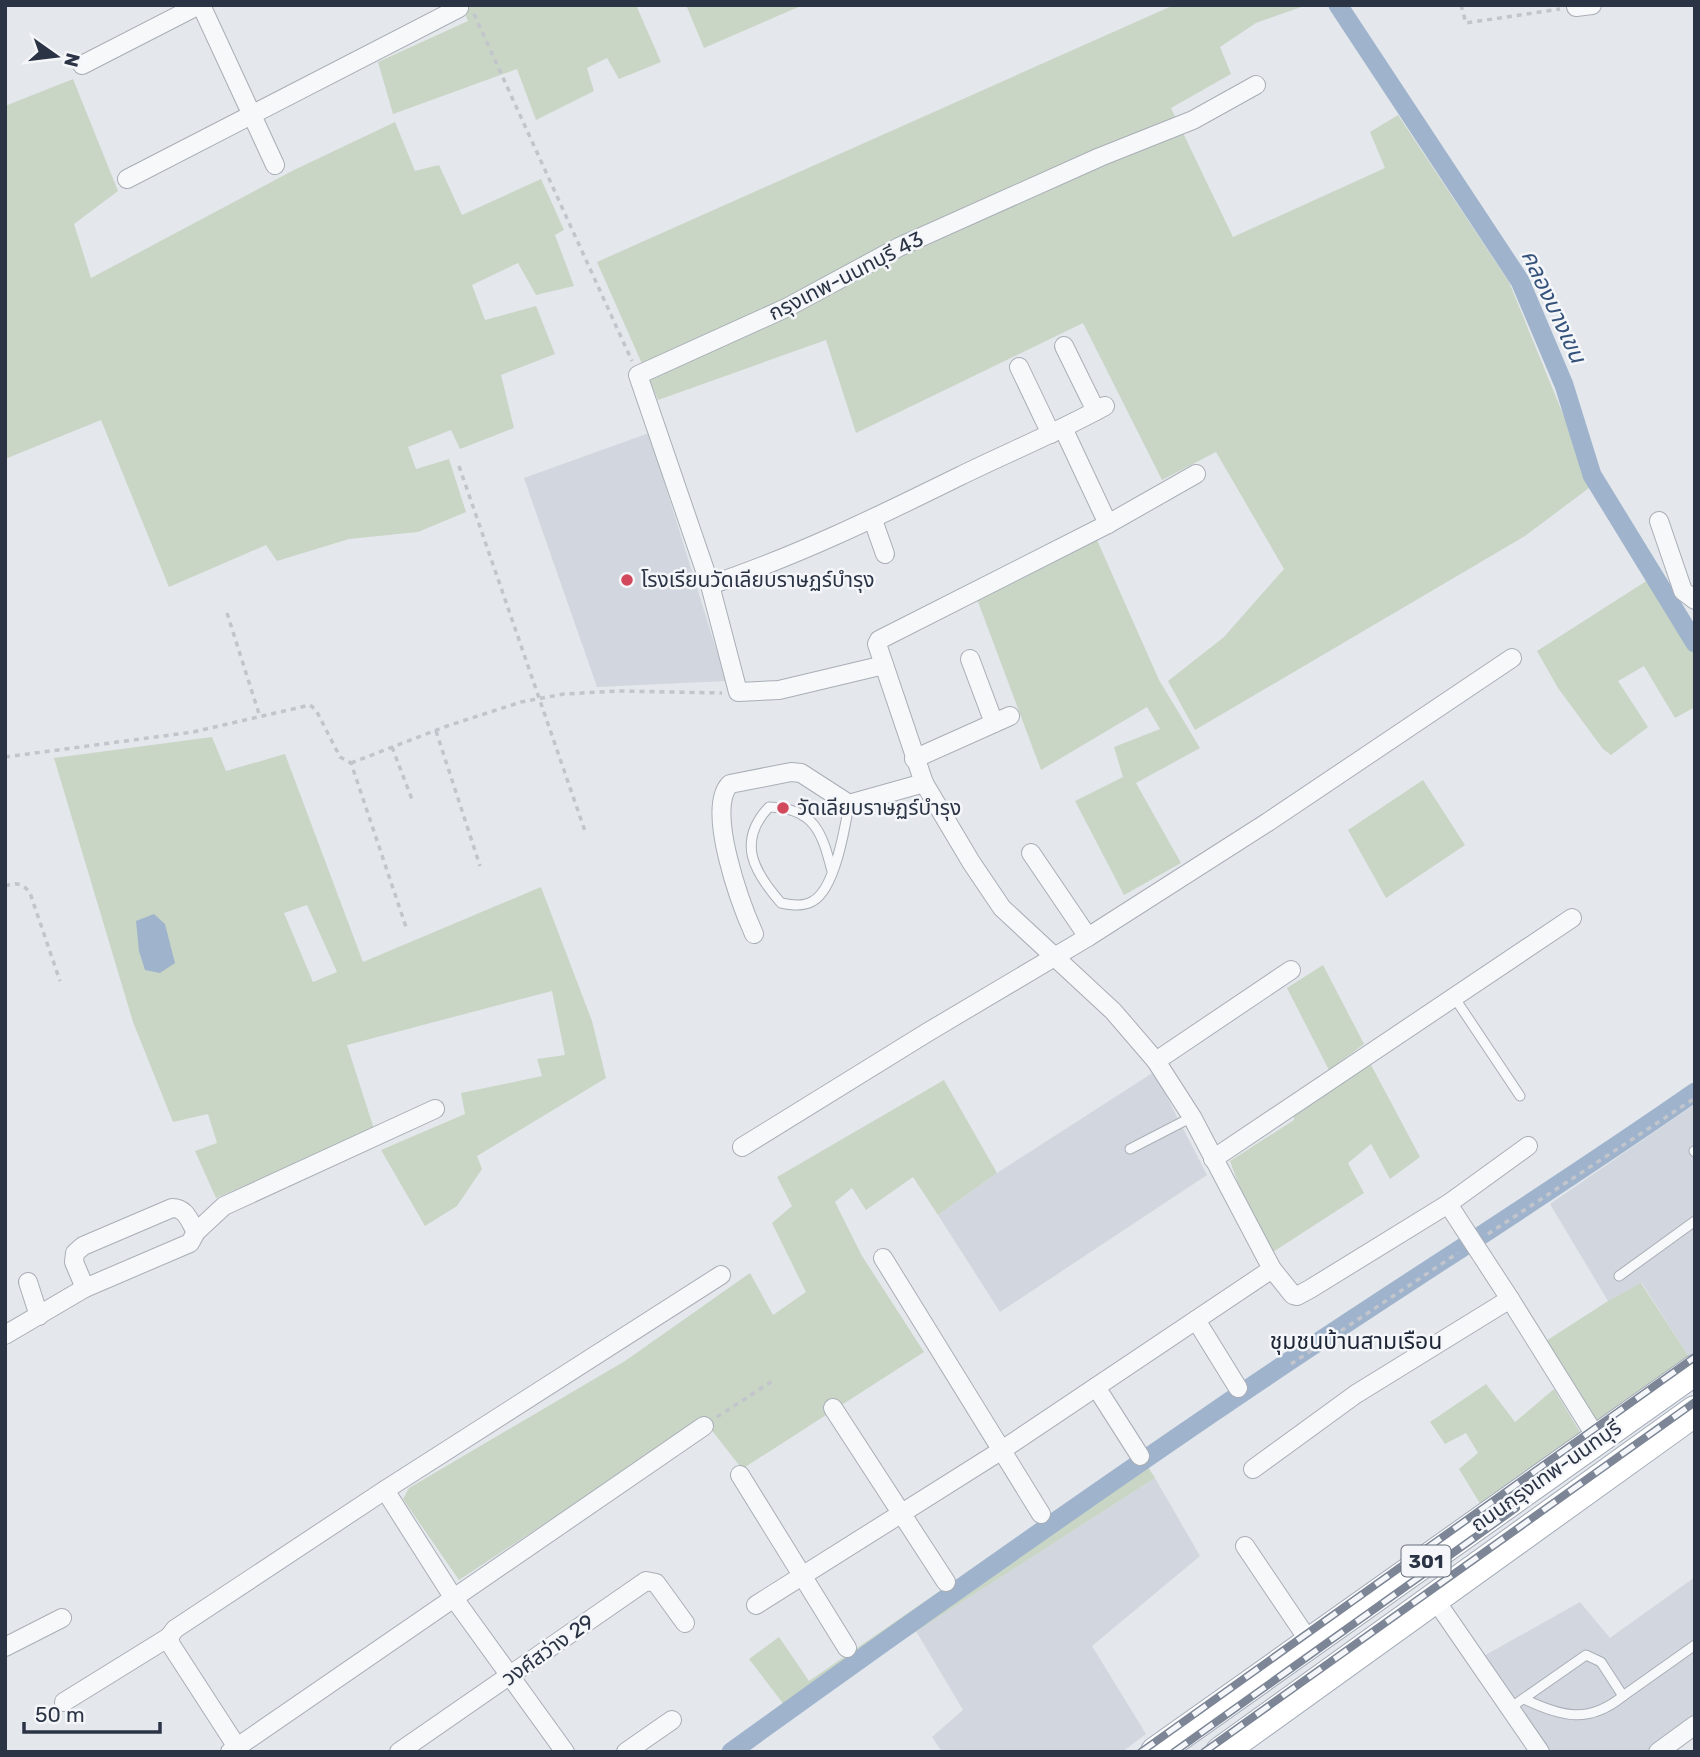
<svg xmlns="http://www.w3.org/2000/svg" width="1700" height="1757" font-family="Rubik,'Noto Sans Thai',sans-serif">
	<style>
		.built { fill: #d2d6de }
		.green { fill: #c9d6c5; fill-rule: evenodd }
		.water { fill: #9fb4cc }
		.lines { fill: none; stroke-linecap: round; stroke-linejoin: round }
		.canal { stroke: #9fb4cc; stroke-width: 19 }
		.service-casing { stroke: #a9aeb7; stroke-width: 11 }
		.minor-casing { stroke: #a9aeb7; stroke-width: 20 }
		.primary-casing { stroke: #a3abb8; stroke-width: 32 }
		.path { stroke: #c2c5cb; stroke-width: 3.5; stroke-dasharray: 5 5; stroke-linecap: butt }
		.service { stroke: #f7f8fa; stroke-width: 9 }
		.minor { stroke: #f7f8fa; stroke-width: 18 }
		.primary { stroke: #fff; stroke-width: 30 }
		.rail-casing { stroke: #7d8696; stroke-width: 8 }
		.rail { stroke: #f4f6f9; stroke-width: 5; stroke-dasharray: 16; stroke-linecap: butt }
		.poi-dot { fill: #d1495b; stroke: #f4f6f9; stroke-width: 2.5 }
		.labels { text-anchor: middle; stroke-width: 5; stroke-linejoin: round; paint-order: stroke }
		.shield { fill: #f4f6f9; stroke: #676e7b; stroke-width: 2 }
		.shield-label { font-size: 19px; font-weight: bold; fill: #2b3445 }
		.street-label { font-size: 21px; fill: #2b3445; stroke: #f4f6f9 }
		.poi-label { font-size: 21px; fill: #2b3445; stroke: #f4f6f9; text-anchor: start }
		.water-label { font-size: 23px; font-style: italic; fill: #34527a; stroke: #f4f6f9 }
		.neighbourhood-label { font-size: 23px; fill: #1d2536; stroke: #f4f6f9 }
	</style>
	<rect width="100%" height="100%" fill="#e4e7ec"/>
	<g class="built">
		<path d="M 649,433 L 726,681 L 597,687 L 524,478 Z"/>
		<path d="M 1154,1072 L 1207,1175 L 1000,1312 L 938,1215 L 997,1173 Z"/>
		<path d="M 1695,1104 L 1695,1362 L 1693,1363 L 1642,1283 L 1608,1301 L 1550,1204 Z"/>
		<path d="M 1155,1478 L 1200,1556 L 1092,1646 L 1146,1734 L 1122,1752 L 942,1752 L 932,1737 L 963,1710 L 916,1631 Z"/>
		<path d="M 1695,1577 L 1695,1718 L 1646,1752 L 1551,1752 L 1482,1657 L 1580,1602 L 1610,1638 Z"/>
	</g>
	<g class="green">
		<path d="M 461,5 L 636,5 L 661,62 L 619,79 L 607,58 L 587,68 L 594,91 L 536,120 L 517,69 L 393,114 L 378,62 L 468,21 Z"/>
		<path d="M 686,5 L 803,5 L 704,48 Z"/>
		<path d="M 1174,5 L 1307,5 L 1256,23 L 1220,47 L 1231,74 L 1171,108 L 1233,237 L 1385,168 L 1370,132 L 1398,115 L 1509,282 L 1565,419 L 1589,488 L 1525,536 L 1195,730 L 1168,681 L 1224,637 L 1284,569 L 1216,452 L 1162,480 L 1083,323 L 856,433 L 826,340 L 658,400 L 597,262 Z"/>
		<path d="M 73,79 L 118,191 L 74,224 L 91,278 L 294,170 L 395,122 L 415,171 L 439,165 L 462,215 L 541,179 L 564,230 L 555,235 L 574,286 L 536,295 L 518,263 L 472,285 L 485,320 L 536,306 L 555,354 L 501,375 L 514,428 L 460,449 L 451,430 L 408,447 L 416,469 L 449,459 L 466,512 L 418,532 L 349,539 L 277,561 L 266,545 L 169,587 L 101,420 L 5,459 L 5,106 Z"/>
		<path d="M 1097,540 L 1159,680 L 1200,748 L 1136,783 L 1181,863 L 1124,895 L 1075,801 L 1123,777 L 1114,747 L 1160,729 L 1147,707 L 1041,770 L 977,599 Z"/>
		<path d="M 1651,578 L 1695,653 L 1695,707 L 1675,718 L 1644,666 L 1618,681 L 1648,727 L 1611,755 L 1603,749 L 1558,688 L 1537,651 Z"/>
		<path d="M 212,737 L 226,771 L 285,754 L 363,962 L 541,887 L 592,1021 L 606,1078 L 477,1156 L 482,1169 L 457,1206 L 425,1226 L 381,1150 L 465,1114 L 461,1093 L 542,1076 L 537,1059 L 565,1055 L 552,991 L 347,1045 L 374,1129 L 216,1198 L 195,1151 L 217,1143 L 208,1114 L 173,1122 L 133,1022 L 54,758 ZM 307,905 L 337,972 L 313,982 L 284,913 Z"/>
		<path d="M 1423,780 L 1465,845 L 1386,898 L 1348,830 Z"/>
		<path d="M 1323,965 L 1364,1044 L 1329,1070 L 1287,988 Z"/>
		<path d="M 1370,1063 L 1420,1157 L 1390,1179 L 1371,1144 L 1348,1163 L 1364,1193 L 1273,1252 L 1248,1210 L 1230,1161 L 1294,1120 L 1294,1111 L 1356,1074 Z"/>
		<path d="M 944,1080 L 997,1173 L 938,1215 L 913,1177 L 866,1210 L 852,1188 L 835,1202 L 862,1256 L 924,1352 L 742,1469 L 703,1419 L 459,1580 L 403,1499 L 409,1488 L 625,1361 L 750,1273 L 773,1315 L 806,1292 L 772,1223 L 792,1206 L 777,1177 Z"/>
		<path d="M 1641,1283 L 1693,1363 L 1598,1430 L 1546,1341 L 1608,1301 Z"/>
		<path d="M 1486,1384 L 1515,1422 L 1554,1389 L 1586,1442 L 1484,1510 L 1459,1469 L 1478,1453 L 1466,1433 L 1445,1444 L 1430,1422 Z"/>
		<path d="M 1129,1461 L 1148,1467 L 1155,1478 L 901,1641 L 744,1752 L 720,1752 L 785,1706 L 749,1659 L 779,1637 L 809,1681 Z"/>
	</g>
	<path class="water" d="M 154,914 L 165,924 L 175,963 L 160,973 L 145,970 L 139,951 L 136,921 Z"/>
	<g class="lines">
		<g class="canal">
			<path d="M 1338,5 L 1520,281 L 1564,385 L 1592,475 L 1695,643"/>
			<path d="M 731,1752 C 890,1637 1050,1524 1211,1414 C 1371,1304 1536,1203 1695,1092"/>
		</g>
		<g class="service-casing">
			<g id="service">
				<path d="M 832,871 C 822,833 815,808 769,807 C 736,842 754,872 781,903 C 791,905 803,907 813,901 C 835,889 845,828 849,804"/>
				<path d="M 1454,997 L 1520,1096"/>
				<path d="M 1130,1149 L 1192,1117"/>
				<path d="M 1694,1151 L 1695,1152"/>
				<path d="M 1619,1276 L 1695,1221"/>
				<path d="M 1623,1696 L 1695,1645"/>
				<path d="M 1510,1708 L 1586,1655 L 1601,1662 L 1623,1696 C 1589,1724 1562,1717 1524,1699"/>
			</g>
		</g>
		<g class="minor-casing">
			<g id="minor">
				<path d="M 201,5 L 275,165"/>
				<path d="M 1576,7 L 1592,5"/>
				<path d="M 82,65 L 199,5"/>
				<path d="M 127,179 L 459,8"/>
				<path d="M 1064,346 L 1096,411"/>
				<path d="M 1019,367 L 1051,434"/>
				<path d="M 1063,428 L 1108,524"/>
				<path d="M 1196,474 L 1108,524 L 879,640 L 877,644 L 924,783 L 971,862 L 1002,908 L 1113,1011 L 1156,1061 L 1192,1117 L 1272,1269 L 1293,1295 L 1297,1296 L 1310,1289 L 1448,1204 L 1528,1146"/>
				<path d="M 873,520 L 885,554"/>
				<path d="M 1659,521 L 1683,591 L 1695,600"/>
				<path d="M 710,585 C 797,556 879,516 960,476 C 1009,452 1058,432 1105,406"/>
				<path d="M 970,659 L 994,723"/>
				<path d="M 884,665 L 779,690 L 738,692 L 710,585 L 638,375 L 788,307 L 899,247 L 1100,157 L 1193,120 L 1256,85"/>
				<path d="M 914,759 L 1010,716"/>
				<path d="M 1031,853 L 1088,937"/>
				<path d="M 754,934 C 741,905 705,808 730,784 L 791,772 L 801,773 L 849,804 L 924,783"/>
				<path d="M 1156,1061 L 1291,970"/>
				<path d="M 742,1147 L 928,1032 L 1088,937 L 1268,822 L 1512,658"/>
				<path d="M 1213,1159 L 1572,918"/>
				<path d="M 1448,1204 L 1510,1299 L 1598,1440"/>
				<path d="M 883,1258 L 1041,1514"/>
				<path d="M 28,1282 L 39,1316"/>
				<path d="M 85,1288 L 74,1262 L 75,1253 L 83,1246 L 172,1208 C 186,1208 189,1220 196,1232"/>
				<path d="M 1196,1320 L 1238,1388"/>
				<path d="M 5,1335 L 85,1288 L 190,1243 L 196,1232 L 224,1206 L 435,1109"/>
				<path d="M 1096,1387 L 1140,1456"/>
				<path d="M 833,1408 L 946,1582"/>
				<path d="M 1253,1469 L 1356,1394 L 1510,1299"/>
				<path d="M 740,1475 L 847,1648"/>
				<path d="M 385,1490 L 453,1597 L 565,1752"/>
				<path d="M 1245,1546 L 1309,1641"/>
				<path d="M 1434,1598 L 1540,1752"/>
				<path d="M 756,1605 L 1002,1450 L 1272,1269"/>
				<path d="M 5,1647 L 62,1618"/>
				<path d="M 64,1702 L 169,1637"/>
				<path d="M 237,1747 L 171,1645 L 169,1637 L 175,1629 L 385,1490 L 721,1275"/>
				<path d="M 230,1752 L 704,1426"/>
				<path d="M 399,1752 L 646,1581 L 656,1583 L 685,1623"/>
				<path d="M 626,1752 L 672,1720"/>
				<path d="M 1658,1752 L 1695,1725"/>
			</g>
		</g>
		<g class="primary-casing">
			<g id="primary">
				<path d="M 1156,1752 L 1695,1370"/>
				<path d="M 1221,1752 L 1695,1411"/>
			</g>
		</g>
		<g class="path">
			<path d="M 1461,5 L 1466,23 L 1560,9"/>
			<path d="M 474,14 L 632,361"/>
			<path d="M 459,466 L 586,834"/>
			<path d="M 227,613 L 260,717"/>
			<path d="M 436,731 L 480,866"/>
			<path d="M 392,747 L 413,802"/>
			<path d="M 5,757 L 193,732 L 310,705 L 316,710 L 340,757 L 351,763 L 406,927"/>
			<path d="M 351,763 L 447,726 L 521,702 L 564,694 L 618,691 L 722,693"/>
			<path d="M 5,886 C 15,882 23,883 30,893 L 60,981"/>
			<path d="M 1488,1234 L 1695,1098"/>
			<path d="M 1291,1364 L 1458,1253"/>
			<path d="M 717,1417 L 774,1380"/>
		</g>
		<use href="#service" class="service"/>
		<use href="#minor" class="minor"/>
		<use href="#primary" class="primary"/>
		<g class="rail-casing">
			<g id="rail">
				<path d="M 1141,1752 L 1695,1357"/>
				<path d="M 1174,1752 L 1516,1508"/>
				<path d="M 1204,1752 L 1695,1402"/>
			</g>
		</g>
		<use href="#rail" class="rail"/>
	</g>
	<g class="poi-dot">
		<circle cx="627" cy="580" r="7"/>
		<circle cx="783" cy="808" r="7"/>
	</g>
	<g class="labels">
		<rect class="shield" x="1401.5" y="1545.5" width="49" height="31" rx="5"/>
		<g class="shield-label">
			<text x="1426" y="1568">301</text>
		</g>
		<g class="street-label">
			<text transform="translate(846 276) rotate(-27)" y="7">กรุงเทพ-นนทบุรี 43</text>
			<text transform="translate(1546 1476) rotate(-35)" y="7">ถนนกรุงเทพ-นนทบุรี</text>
			<text transform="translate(548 1650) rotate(-35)" y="7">วงศ์สว่าง 29</text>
		</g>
		<g class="poi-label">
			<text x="641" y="587">โรงเรียนวัดเลียบราษฏร์บำรุง</text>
			<text x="797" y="815">วัดเลียบราษฏร์บำรุง</text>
		</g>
		<g class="water-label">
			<text transform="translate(1554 306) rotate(65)" y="8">คลองบางเขน</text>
		</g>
		<g class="neighbourhood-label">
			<text x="1356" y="1349">ชุมชนบ้านสามเรือน</text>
		</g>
	</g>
	<rect width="1700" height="1757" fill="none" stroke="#2b3445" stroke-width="14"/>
	<g transform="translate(56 56) rotate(104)" stroke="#f4f6f9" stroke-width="5" paint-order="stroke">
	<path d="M0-5L12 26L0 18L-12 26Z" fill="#2b3445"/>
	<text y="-10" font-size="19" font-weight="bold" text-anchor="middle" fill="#2b3445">N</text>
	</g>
	<path d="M24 1722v10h136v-10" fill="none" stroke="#2b3445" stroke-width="3.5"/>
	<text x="35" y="1722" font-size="21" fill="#2b3445" stroke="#f4f6f9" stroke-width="5" paint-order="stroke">50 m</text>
</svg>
